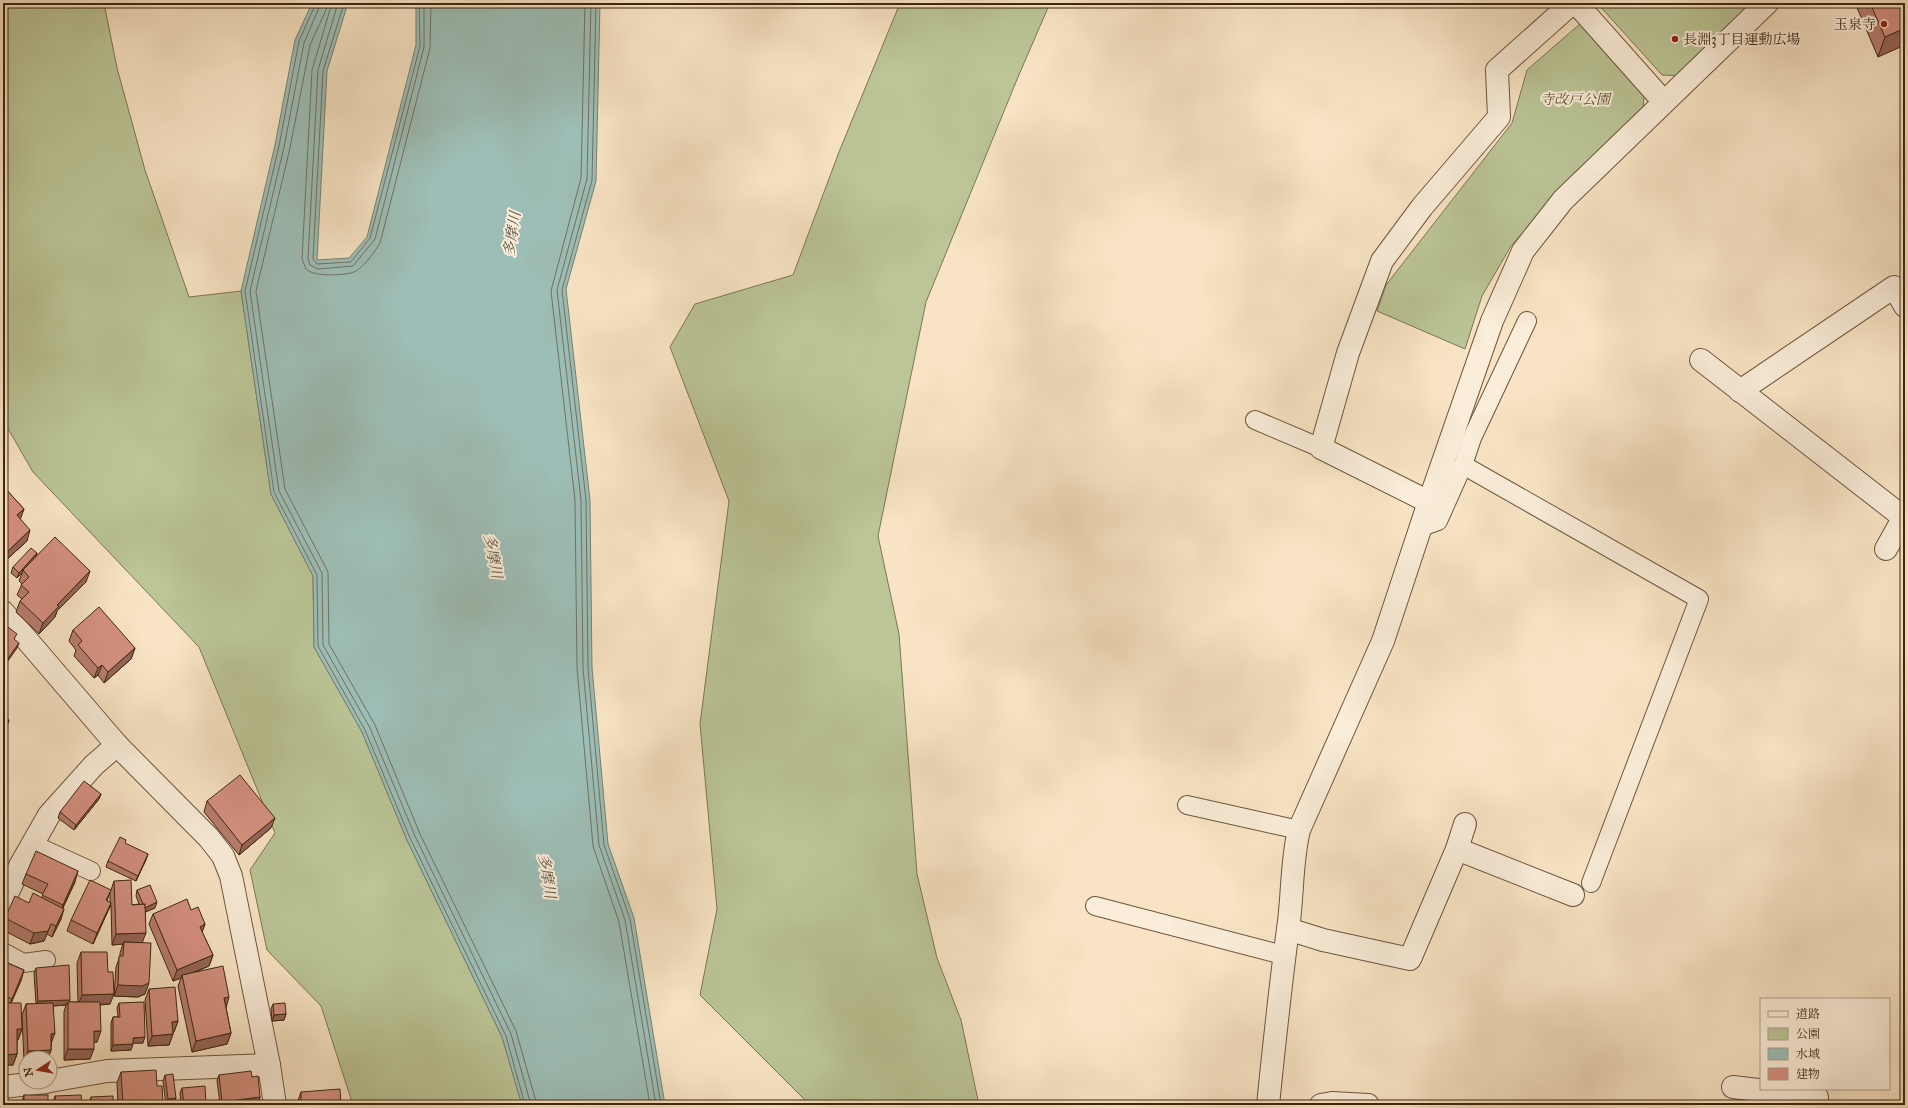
<svg xmlns="http://www.w3.org/2000/svg" width="1908" height="1108" font-family="'IM FELL Great Primer','Noto Serif JP',serif">
	<style>
		.green { fill: #bbc596; stroke: #7c7652 }
		.water { fill: #9dbeb6; stroke: #778173 }
		.lines { fill: none; stroke-linecap: round; stroke-linejoin: round }
		.shore { stroke: #6e7262; stroke-width: 1 }
		.lane-casing { stroke: #6c563c; stroke-width: 20 }
		.street-casing { stroke: #6c563c; stroke-width: 24 }
		.lane { stroke: #faedd9; stroke-width: 18 }
		.street { stroke: #faedd9; stroke-width: 22 }
		.wall { fill: #b77d6f; stroke: #3e260e; fill-rule: evenodd }
		.shaded-wall { fill: #95665a; stroke: #3e260e }
		.building { fill: #d59181; stroke: #3e260e }
		.poi-dot { fill: #8f2418; stroke: #faedd9; stroke-width: 1.5 }
		.labels { text-anchor: middle; stroke-width: 4; stroke-linejoin: round; paint-order: stroke }
		.poi-label { font-size: 14px; fill: #3e260e; stroke: #faedd9; text-anchor: end }
		.park-label { font-size: 14px; font-style: italic; fill: #5d4e30; stroke: #faedd9 }
		.water-label { font-size: 15px; font-style: italic; fill: #5a5440; stroke: #faedd9 }
	</style>
	<rect width="100%" height="100%" fill="#f8e4c4"/>
	<filter id="stains"><feTurbulence type="fractalNoise" baseFrequency=".005" numOctaves="4"/><feColorMatrix values="0 0 0 0 .2 0 0 0 0 .09 0 0 0 0 .02 0 0 0 .5 -.17"/></filter>
	<radialGradient id="worn" r=".72"><stop offset=".6" stop-color="#630" stop-opacity="0"/><stop offset="1" stop-color="#630" stop-opacity=".3"/></radialGradient>
	<g class="green">
		<path d="M 3,3 L 104,3 L 117,68 L 145,170 L 189,297 L 241,291 L 271,494 L 313,576 L 314,647 L 362,732 L 407,840 L 502,1037 L 522,1105 L 353,1105 L 321,1006 L 267,950 L 250,870 L 275,833 L 199,647 L 33,472 L 3,420 Z"/>
		<path d="M 900,3 L 1050,3 L 1018,77 L 926,302 L 878,536 L 899,634 L 917,874 L 937,958 L 961,1020 L 979,1105 L 810,1105 L 700,995 L 717,909 L 700,724 L 729,501 L 670,347 L 695,304 L 793,275 L 839,152 Z"/>
		<path d="M 1597,3 L 1757,3 L 1682,76 L 1662,75 Z"/>
		<path d="M 1582,22 L 1644,96 L 1643,110 L 1565,185 L 1511,246 L 1482,296 L 1465,349 L 1377,311 L 1386,285 L 1512,123 L 1527,70 Z"/>
	</g>
	<path class="water" d="M 312,3 L 348,3 L 327,71 L 317,260 L 349,258 L 367,237 L 416,45 L 416,3 L 600,3 L 596,181 L 566,289 L 590,500 L 592,668 L 608,844 L 634,918 L 665,1105 L 522,1105 L 502,1037 L 407,840 L 362,732 L 314,647 L 313,576 L 271,494 L 241,291 L 275,145 L 295,40 Z"/>
	<g class="lines">
		<g class="shore">
			<path d="M 316,3 L 299,41 L 279,146 L 245,291 L 274,492 L 317,575 L 318,646 L 365,730 L 410,838 L 506,1036 L 525,1105"/>
			<path d="M 321,3 L 304,43 L 284,147 L 250,291 L 279,491 L 322,573 L 323,645 L 370,728 L 415,836 L 511,1034 L 531,1105"/>
			<path d="M 327,3 L 326,10 L 310,45 L 290,148 L 256,291 L 285,489 L 328,572 L 329,644 L 375,725 L 420,834 L 516,1031 L 537,1105"/>
			<path d="M 332,3 L 312,70 L 302,259 L 306,269 C 313,277 347,276 356,271 C 365,266 375,251 380,243 L 430,48 L 431,3"/>
			<path d="M 338,3 L 318,70 L 308,259 L 310,265 L 318,269 L 353,266 L 375,239 L 424,47 L 424,3"/>
			<path d="M 344,3 L 323,71 L 313,259 L 317,264 L 351,262 L 370,238 L 420,46 L 419,3"/>
			<path d="M 585,3 L 581,178 L 551,291 L 575,500 L 577,668 L 593,846 L 619,922 L 650,1105"/>
			<path d="M 591,3 L 587,179 L 557,290 L 581,500 L 583,668 L 599,845 L 625,920 L 656,1105"/>
			<path d="M 596,3 L 592,180 L 562,290 L 586,500 L 588,668 L 604,845 L 630,919 L 661,1105"/>
		</g>
		<g class="lane-casing">
			<g id="lane">
				<path d="M 1255,420 L 1321,448"/>
				<path d="M 1463,465 L 1699,599 L 1591,883"/>
				<path d="M 1421,527 L 1438,521 L 1463,465 L 1472,438 L 1527,321"/>
				<path d="M 1187,805 L 1299,830"/>
				<path d="M 32,844 L 91,871"/>
				<path d="M 1095,906 L 1283,955"/>
				<path d="M 3,952 L 23,963 L 46,960"/>
			</g>
		</g>
		<g class="street-casing">
			<g id="street">
				<path d="M 1576,3 L 1664,102"/>
				<path d="M 1701,360 L 1903,517"/>
				<path d="M 1740,391 L 1894,287 L 1905,306"/>
				<path d="M 1429,502 L 1321,448 L 1348,353 L 1382,261 L 1422,207 L 1499,117 L 1497,70 L 1572,3"/>
				<path d="M 1886,549 L 1905,515"/>
				<path d="M 3,612 L 117,745 L 209,838 L 223,856 L 231,876 L 269,1065 L 275,1105"/>
				<path d="M 1457,849 L 1573,895"/>
				<path d="M 3,903 L 20,866 L 49,815 L 94,765 L 117,745"/>
				<path d="M 1288,929 L 1323,940 L 1410,959 L 1457,849 L 1465,824"/>
				<path d="M 50,1081 L 107,1071 L 269,1065"/>
				<path d="M 3,1087 L 46,1082"/>
				<path d="M 1733,1087 L 1817,1097"/>
				<path d="M 1268,1105 C 1274,1046 1280,988 1288,929 C 1293,896 1291,863 1299,830 L 1383,641 L 1429,502 L 1492,321 L 1523,251 L 1563,200 L 1767,3"/>
				<path d="M 1321,1105 L 1332,1103 L 1368,1105"/>
			</g>
		</g>
		<use href="#lane" class="lane"/>
		<use href="#street" class="street"/>
	</g>
	<g class="wall">
		<path d="M 1855,3 L 1905,3 L 1878,57 Z"/>
		<path d="M 3,486 L 24,509 L 20,518 L 27,541 L 5,561 L 5,569 L 3,571 Z"/>
		<path d="M 37,553 L 35,558 L 86,582 L 57,611 L 55,617 L 39,634 L 16,612 L 20,601 L 22,599 L 17,595 L 22,584 L 19,581 L 22,573 L 17,578 L 11,573 L 13,567 Z"/>
		<path d="M 73,630 L 135,648 L 131,659 L 104,683 L 98,675 L 94,678 L 74,656 L 76,650 L 69,641 Z"/>
		<path d="M 101,794 L 99,799 L 74,830 L 58,818 L 60,812 Z"/>
		<path d="M 207,801 L 271,828 L 239,855 L 204,812 Z"/>
		<path d="M 148,854 L 136,881 L 106,867 L 108,861 Z"/>
		<path d="M 26,874 L 75,882 L 63,908 L 61,919 L 52,937 L 47,934 L 44,941 L 30,944 L 3,930 L 3,923 L 5,918 L 29,903 L 42,898 L 43,894 L 22,884 Z"/>
		<path d="M 114,881 L 132,905 L 139,904 L 136,896 L 137,890 L 155,908 L 145,912 L 142,943 L 145,994 L 138,997 L 114,996 L 116,967 L 120,956 L 120,953 L 123,944 L 112,945 L 111,905 L 107,913 L 93,944 L 67,931 L 71,920 L 111,890 ZM 110,892 L 110,902 L 107,901 Z"/>
		<path d="M 191,910 L 205,924 L 202,932 L 213,955 L 209,966 L 193,973 L 226,1008 L 231,1033 L 227,1044 L 192,1052 L 178,986 L 181,978 L 173,981 L 149,924 L 153,914 Z"/>
		<path d="M 81,952 L 108,972 L 110,1004 L 100,1005 L 97,1042 L 94,1042 L 90,1059 L 64,1060 L 64,1012 L 66,1005 L 53,1006 L 51,1050 L 48,1058 L 26,1058 L 24,1062 L 22,1015 L 26,1004 L 36,1004 L 34,973 L 36,968 L 69,1002 L 78,1002 L 77,963 Z"/>
		<path d="M 3,961 L 24,970 L 11,1003 L 22,1029 L 18,1040 L 17,1040 L 17,1054 L 13,1065 L 3,1065 Z"/>
		<path d="M 149,989 L 178,1021 L 174,1032 L 173,1032 L 173,1034 L 169,1045 L 148,1046 L 145,1000 Z"/>
		<path d="M 119,1003 L 143,1043 L 133,1043 L 131,1050 L 111,1051 L 111,1023 L 113,1017 L 118,1017 L 117,1008 Z"/>
		<path d="M 273,1004 L 286,1014 L 284,1020 L 272,1021 L 271,1009 Z"/>
		<path d="M 121,1072 L 157,1086 L 163,1105 L 118,1105 L 117,1083 Z"/>
		<path d="M 165,1075 L 174,1104 L 166,1105 L 163,1081 Z"/>
		<path d="M 219,1075 L 252,1077 L 260,1097 L 259,1101 L 263,1105 L 219,1105 L 220,1104 L 217,1080 Z"/>
		<path d="M 182,1088 L 206,1105 L 181,1105 L 180,1093 Z"/>
		<path d="M 301,1092 L 341,1105 L 297,1105 L 297,1103 Z"/>
		<path d="M 24,1095 L 48,1105 L 22,1105 L 22,1101 Z"/>
		<path d="M 55,1096 L 82,1105 L 53,1105 L 53,1102 Z"/>
		<path d="M 91,1097 L 113,1105 L 89,1105 L 89,1103 Z"/>
	</g>
	<g class="shaded-wall">
		<path d="M 1905,28 L 1905,45 L 1878,57 L 1885,37 Z"/>
		<path d="M 8,406 L 6,411 L 3,414 L 3,410 Z"/>
		<path d="M 24,509 L 20,520 L 17,515 Z"/>
		<path d="M 30,530 L 27,541 L 4,562 L 8,551 Z"/>
		<path d="M 37,553 L 35,559 L 23,570 L 22,573 L 17,578 L 19,573 Z"/>
		<path d="M 7,564 L 5,569 L 3,571 L 3,567 Z"/>
		<path d="M 90,571 L 86,582 L 57,611 L 55,617 L 39,634 L 43,623 L 57,605 Z"/>
		<path d="M 19,643 L 17,648 L 3,668 L 4,664 Z"/>
		<path d="M 135,648 L 131,659 L 104,683 L 108,672 Z"/>
		<path d="M 102,665 L 98,675 L 94,678 L 98,668 Z"/>
		<path d="M 9,720 L 7,726 L 3,734 L 3,732 Z"/>
		<path d="M 101,794 L 99,799 L 74,830 L 76,825 Z"/>
		<path d="M 275,818 L 271,828 L 239,855 L 242,845 Z"/>
		<path d="M 148,854 L 146,860 L 136,881 L 138,876 Z"/>
		<path d="M 78,871 L 75,882 L 59,915 L 63,905 Z"/>
		<path d="M 157,902 L 155,908 L 143,913 L 145,908 Z"/>
		<path d="M 111,903 L 107,913 L 93,944 L 97,933 Z"/>
		<path d="M 64,909 L 61,919 L 52,937 L 56,926 Z"/>
		<path d="M 51,924 L 47,934 L 44,941 L 30,944 L 34,933 Z"/>
		<path d="M 205,924 L 201,935 L 200,927 Z"/>
		<path d="M 146,933 L 142,943 L 124,942 L 123,944 L 112,945 L 116,934 Z"/>
		<path d="M 213,955 L 209,966 L 182,977 L 182,975 L 181,978 L 173,981 L 177,970 Z"/>
		<path d="M 24,970 L 21,981 L 8,1010 L 12,999 Z"/>
		<path d="M 149,983 L 145,994 L 138,997 L 114,996 L 118,985 Z"/>
		<path d="M 114,994 L 110,1004 L 78,1005 L 82,995 Z"/>
		<path d="M 229,997 L 226,1008 L 224,998 Z"/>
		<path d="M 70,1000 L 68,1005 L 68,1002 L 66,1005 L 36,1007 L 38,1001 Z"/>
		<path d="M 286,1014 L 284,1020 L 272,1021 L 274,1015 Z"/>
		<path d="M 178,1021 L 174,1032 L 168,1033 L 172,1022 Z"/>
		<path d="M 17,1029 L 22,1029 L 18,1040 L 13,1040 Z"/>
		<path d="M 94,1031 L 101,1031 L 97,1042 L 90,1042 Z"/>
		<path d="M 55,1033 L 51,1044 L 51,1034 Z"/>
		<path d="M 231,1033 L 227,1044 L 192,1052 L 196,1041 Z"/>
		<path d="M 173,1034 L 169,1045 L 148,1046 L 152,1036 Z"/>
		<path d="M 145,1037 L 143,1043 L 131,1043 L 133,1038 Z"/>
		<path d="M 133,1044 L 131,1050 L 111,1051 L 113,1045 Z"/>
		<path d="M 68,1049 L 94,1049 L 90,1059 L 64,1060 Z"/>
		<path d="M 51,1050 L 48,1058 L 26,1058 L 26,1062 L 24,1062 L 28,1051 Z"/>
		<path d="M 17,1054 L 13,1065 L 3,1065 L 3,1055 Z"/>
		<path d="M 260,1097 L 258,1103 L 221,1105 L 222,1102 Z"/>
		<path d="M 176,1098 L 174,1104 L 166,1105 L 168,1099 Z"/>
	</g>
	<g class="building">
		<path d="M 1870,3 L 1905,3 L 1905,28 L 1885,37 Z"/>
		<path d="M 3,400 L 8,406 L 3,410 Z"/>
		<path d="M 3,486 L 24,509 L 17,515 L 30,530 L 8,551 L 3,546 Z"/>
		<path d="M 55,537 L 90,571 L 57,605 L 59,606 L 43,623 L 20,601 L 29,592 L 21,585 L 29,577 L 23,570 Z"/>
		<path d="M 31,548 L 37,553 L 19,573 L 13,567 Z"/>
		<path d="M 3,559 L 7,564 L 3,567 Z"/>
		<path d="M 99,607 L 135,648 L 108,672 L 102,665 L 98,668 L 78,645 L 82,641 L 73,630 Z"/>
		<path d="M 4,624 L 17,634 L 14,639 L 19,643 L 4,664 L 3,663 L 3,625 Z"/>
		<path d="M 3,717 L 9,720 L 3,732 Z"/>
		<path d="M 240,775 L 275,818 L 242,845 L 207,801 Z"/>
		<path d="M 84,781 L 101,794 L 76,825 L 60,812 Z"/>
		<path d="M 120,837 L 126,840 L 125,843 L 148,854 L 138,876 L 108,861 Z"/>
		<path d="M 36,851 L 78,871 L 63,905 L 42,895 L 48,884 L 26,874 Z"/>
		<path d="M 90,880 L 111,890 L 106,900 L 111,903 L 97,933 L 71,920 Z"/>
		<path d="M 131,880 L 132,905 L 145,904 L 146,933 L 116,934 L 114,881 Z"/>
		<path d="M 150,885 L 157,902 L 145,908 L 145,904 L 143,904 L 137,890 Z"/>
		<path d="M 33,893 L 64,909 L 56,926 L 51,924 L 48,931 L 34,933 L 5,918 L 15,896 L 29,903 Z"/>
		<path d="M 187,899 L 191,910 L 198,907 L 205,924 L 200,927 L 213,955 L 177,970 L 153,914 Z"/>
		<path d="M 124,942 L 151,943 L 149,983 L 142,986 L 118,985 L 119,956 L 123,956 Z"/>
		<path d="M 81,952 L 107,952 L 108,972 L 113,972 L 114,994 L 82,995 Z"/>
		<path d="M 3,961 L 24,970 L 12,999 L 3,995 Z"/>
		<path d="M 69,965 L 70,1000 L 38,1001 L 36,968 Z"/>
		<path d="M 223,966 L 229,997 L 224,998 L 231,1033 L 196,1041 L 182,975 Z"/>
		<path d="M 175,987 L 178,1021 L 172,1022 L 173,1034 L 152,1036 L 149,989 Z"/>
		<path d="M 68,1002 L 100,1002 L 101,1031 L 94,1031 L 94,1049 L 68,1049 Z"/>
		<path d="M 144,1002 L 145,1037 L 133,1038 L 133,1044 L 113,1045 L 113,1017 L 120,1017 L 119,1003 Z"/>
		<path d="M 3,1003 L 21,1003 L 22,1029 L 17,1029 L 17,1054 L 3,1055 Z"/>
		<path d="M 53,1003 L 55,1033 L 51,1034 L 51,1050 L 28,1051 L 26,1004 Z"/>
		<path d="M 285,1003 L 286,1014 L 274,1015 L 273,1004 Z"/>
		<path d="M 156,1070 L 157,1086 L 162,1086 L 163,1105 L 123,1105 L 121,1072 Z"/>
		<path d="M 251,1071 L 252,1077 L 258,1076 L 260,1097 L 222,1102 L 219,1075 Z"/>
		<path d="M 173,1074 L 176,1098 L 168,1099 L 165,1075 Z"/>
		<path d="M 205,1086 L 206,1105 L 184,1105 L 182,1088 Z"/>
		<path d="M 340,1089 L 341,1105 L 301,1105 L 301,1092 Z"/>
		<rect x="24" y="1095" width="24" height="10"/>
		<path d="M 81,1095 L 82,1105 L 56,1105 L 55,1096 Z"/>
		<path d="M 113,1096 L 113,1105 L 91,1105 L 91,1097 Z"/>
		<path d="M 262,1101 L 263,1105 L 220,1105 L 220,1104 Z"/>
	</g>
	<g class="poi-dot">
		<circle cx="1884" cy="24" r="4"/>
		<circle cx="1675" cy="39" r="4"/>
	</g>
	<g class="labels">
		<g class="poi-label">
			<text x="1876" y="29">玉泉寺</text>
			<text x="1683" y="44" text-anchor="start">長淵3丁目運動広場</text>
		</g>
		<g class="park-label">
			<text x="1575" y="104">寺改戸公園</text>
		</g>
		<g class="water-label">
			<text transform="translate(512 234) rotate(-81)" y="5">多摩川</text>
			<text transform="translate(493 556) rotate(80)" y="5">多摩川</text>
			<text transform="translate(547 876) rotate(81)" y="5">多摩川</text>
		</g>
	</g>
	<rect width="1908" height="1108" fill="none" stroke="#f8e4c4" stroke-width="16"/>
	<rect x="4" y="4" width="1900" height="1100" fill="none" stroke="#3e260e" stroke-width="2"/>
	<rect x="8" y="8" width="1892" height="1092" fill="none" stroke="#3e260e"/>
	<rect x="1760" y="998" width="130" height="92" fill="#faedd9" stroke="#af9d88"/>
	<rect x="1768" y="1011" width="20" height="6" fill="#faedd9" stroke="#af9d88"/>
	<text x="1796" y="1018" font-size="12" fill="#3e260e">道路</text>
	<rect x="1768" y="1028" width="20" height="12" fill="#bbc596" stroke="#af9d88"/>
	<text x="1796" y="1038" font-size="12" fill="#3e260e">公園</text>
	<rect x="1768" y="1048" width="20" height="12" fill="#9dbeb6" stroke="#af9d88"/>
	<text x="1796" y="1058" font-size="12" fill="#3e260e">水域</text>
	<rect x="1768" y="1068" width="20" height="12" fill="#d59181" stroke="#af9d88"/>
	<text x="1796" y="1078" font-size="12" fill="#3e260e">建物</text>
	<g transform="translate(38 1070) rotate(258)"><circle r="19" fill="#faedd9" stroke="#af9d88"/>
	<path d="M0-3L7 15L0 10L-7 15Z" fill="#8f2418"/>
	<text y="-6" font-size="11" font-weight="bold" text-anchor="middle" fill="#3e260e">N</text>
	</g>
	<rect width="100%" height="100%" filter="url(#stains)"/>
	<rect width="100%" height="100%" fill="url(#worn)"/>
</svg>
